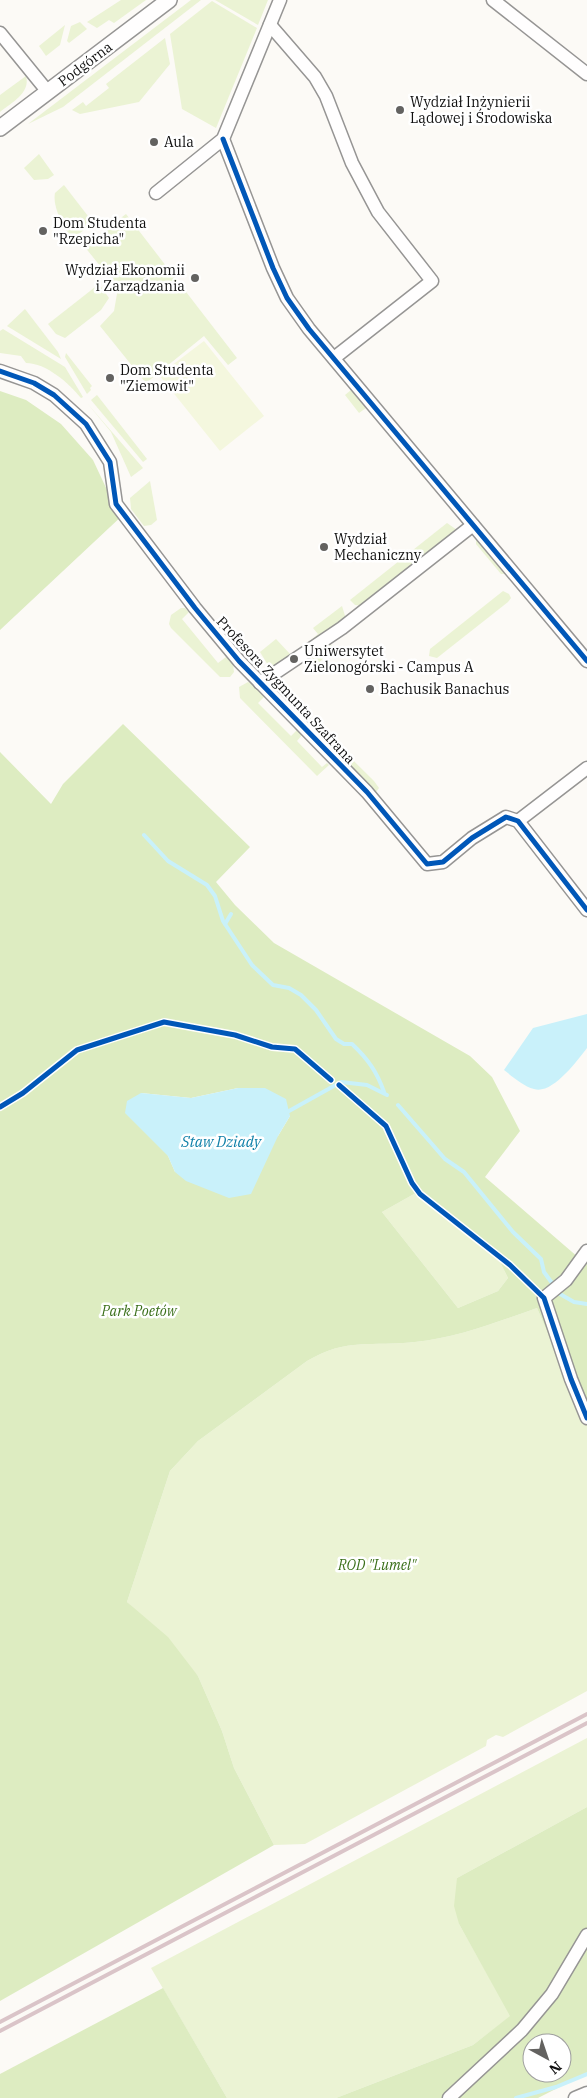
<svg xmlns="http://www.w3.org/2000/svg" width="587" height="2098" font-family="'IBM Plex Serif',serif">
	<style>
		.green { fill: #ebf3d4 }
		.forest { fill: #ddecc1; fill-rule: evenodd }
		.pitch { fill: #f4f7de }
		.water { fill: #c9f1fa }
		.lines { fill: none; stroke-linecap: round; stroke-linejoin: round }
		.stream { stroke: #c9f1fa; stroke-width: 4 }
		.minor-casing { stroke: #969594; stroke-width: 15 }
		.tertiary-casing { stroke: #969594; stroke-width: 18 }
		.minor { stroke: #fffefe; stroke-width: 12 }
		.tertiary { stroke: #fffefe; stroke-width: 15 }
		.rail { stroke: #dac4c8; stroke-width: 4 }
		.cycleway-casing { stroke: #fff; stroke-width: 8 }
		.cycleway { stroke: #0057b8; stroke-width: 5 }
		.poi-dot { fill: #636260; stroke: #fff; stroke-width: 2 }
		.labels { text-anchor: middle; stroke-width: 5; stroke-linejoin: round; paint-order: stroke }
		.street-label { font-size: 14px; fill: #101010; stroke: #fff }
		.poi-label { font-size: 14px; fill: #101010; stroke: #fff; text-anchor: start }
		.park-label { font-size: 14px; font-style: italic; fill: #3a6f19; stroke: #fff }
		.water-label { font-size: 15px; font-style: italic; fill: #0c7ea7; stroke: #fff }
	</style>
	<rect width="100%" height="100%" fill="#fcfaf6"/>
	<g class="green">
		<path d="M 121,0 L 146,0 L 114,23 L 109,20 L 97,28 L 87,22 Z"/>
		<path d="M 191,0 L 201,0 L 63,107 L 28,124 Z"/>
		<path d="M 215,0 L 268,0 L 258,25 Z"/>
		<path d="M 212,1 L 257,28 L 216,128 L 182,109 L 170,34 Z"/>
		<path d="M 80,22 L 87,29 L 69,43 L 67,41 L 71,26 Z"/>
		<path d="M 65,25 L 60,45 L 46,56 L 39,46 Z"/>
		<path d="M 165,38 L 170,64 L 139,102 L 80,114 L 72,110 L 83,102 L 86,106 L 109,88 L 106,84 Z"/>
		<path d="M 26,76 C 31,93 11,103 0,112 L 0,95 Z"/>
		<path d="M 39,154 L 54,175 L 48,179 L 34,180 L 24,168 Z"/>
		<path d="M 64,185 L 91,220 L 88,227 L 72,239 C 64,229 52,206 55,193 Z"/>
		<path d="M 126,214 L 237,358 L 228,365 L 204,336 L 146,383 L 100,326 L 114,311 L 118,288 L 84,246 Z"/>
		<path d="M 99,284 L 109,298 L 101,310 L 65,338 L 56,334 L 48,324 Z"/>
		<path d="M 25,309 L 58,352 L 61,359 L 7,326 Z"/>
		<path d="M 3,329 L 65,367 L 83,397 L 81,398 C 69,383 46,363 26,363 L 21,356 L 0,353 L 0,331 Z"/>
		<path d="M 66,353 L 92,386 L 90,388 L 91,390 L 87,394 L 65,357 Z"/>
		<path d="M 351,390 L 366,408 L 359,413 L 345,395 Z"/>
		<path d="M 97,395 L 147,459 L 143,462 L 91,400 Z"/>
		<path d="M 87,403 L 143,468 L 131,477 L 111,432 Z"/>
		<path d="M 150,481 L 157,520 L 151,525 L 144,526 L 131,509 L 130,498 Z"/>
		<path d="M 447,523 L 457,530 L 454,533 L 363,606 L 355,605 L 350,600 Z"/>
		<path d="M 476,539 L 506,574 L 501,574 L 476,544 Z"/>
		<path d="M 503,591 L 509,594 L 511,598 L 508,602 L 437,658 L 429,656 L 430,649 Z"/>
		<path d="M 342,606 L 346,619 L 314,643 L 311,640 L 318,634 L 313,628 Z"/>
		<path d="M 181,608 L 185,608 L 189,612 L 182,619 L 218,663 L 226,657 L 233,664 L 234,672 L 230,677 L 220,677 L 171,628 L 169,624 L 171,615 Z"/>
		<path d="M 276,639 L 291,655 L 271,670 L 260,652 Z"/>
		<path d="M 330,643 L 336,651 L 328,653 L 317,665 L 311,656 Z"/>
		<path d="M 248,682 L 253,684 L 265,696 L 258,703 L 291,736 L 297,730 L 303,734 L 297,741 L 322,767 L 327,763 L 329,765 L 317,776 L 240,698 L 239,687 Z"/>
		<path d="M 282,690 L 374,781 L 379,788 L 376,792 L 278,691 Z"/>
		<path d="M 414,1194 L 498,1258 L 508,1278 L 498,1291 L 458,1308 L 382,1212 Z"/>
		<path d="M 537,1308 L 587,1425 L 587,1691 L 503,1737 L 496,1735 L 487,1740 L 486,1746 L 305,1844 L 274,1845 L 234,1768 L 222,1731 L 198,1676 L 127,1602 L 170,1471 L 198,1441 L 307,1361 C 348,1337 371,1347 415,1342 C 457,1338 497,1322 537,1308 Z"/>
		<path d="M 587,1738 L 587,1807 L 457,1878 L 459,1924 L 511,2016 L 473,2045 L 336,2098 L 227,2098 L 151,1968 Z"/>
	</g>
	<g class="forest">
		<path d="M 0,391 L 26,400 L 61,424 L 93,460 L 108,492 L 125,513 L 0,630 Z"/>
		<path d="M 123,724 L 250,847 L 216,882 L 235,905 L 274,943 L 470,1056 L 492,1077 L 520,1131 L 485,1177 L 579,1258 L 587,1245 L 587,1425 L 537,1308 C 497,1322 457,1338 415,1342 C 371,1347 348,1337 307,1361 L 198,1441 L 170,1471 L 127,1602 L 168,1637 L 198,1676 L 222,1731 L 234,1768 L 274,1845 L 0,2001 L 0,752 L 51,804 L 63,784 ZM 238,1088 L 290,1116 L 278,1136 L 175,1172 L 141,1093 L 191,1098 ZM 414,1194 L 498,1258 L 508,1278 L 498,1291 L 458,1308 L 382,1212 Z"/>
		<path d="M 587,1807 L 587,2073 L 538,2098 L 336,2098 L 473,2045 L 510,2016 L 459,1924 L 454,1906 L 457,1878 ZM 532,2043 L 562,2043 L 562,2073 L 532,2073 Z"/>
		<path d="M 163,1988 L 227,2098 L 0,2098 L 0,2074 Z"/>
	</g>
	<path class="pitch" d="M 204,341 L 264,416 L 220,451 L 159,375 Z"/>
	<g class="water">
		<path d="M 587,1014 L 587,1048 C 577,1061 552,1095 534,1089 C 523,1086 513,1077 504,1070 L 533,1028 Z"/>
		<path d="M 238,1088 L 265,1088 L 286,1099 L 290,1116 L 278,1136 L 251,1194 L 229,1198 L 186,1181 L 175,1172 L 168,1156 L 125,1113 L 127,1101 L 141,1093 L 191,1098 Z"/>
	</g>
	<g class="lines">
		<g class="stream">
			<path d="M 144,835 L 168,861 L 207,885 L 215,896 L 223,921 L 252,965 L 273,985 L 289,988 L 301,995 L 316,1010 L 336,1039 L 344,1044 L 352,1044 C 368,1059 377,1072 384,1092"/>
			<path d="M 225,924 L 231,914"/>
			<path d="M 398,1105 L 445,1159 L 464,1172 L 513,1232 L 541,1259 L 544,1272 L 560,1294 L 574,1302 L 587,1304"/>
			<path d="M 289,1111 L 341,1082 L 367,1085 L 387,1095"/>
			<path d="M 516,2098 L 556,2087 L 587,2074"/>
		</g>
		<g class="minor-casing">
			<g id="minor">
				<path d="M 493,0 L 587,74"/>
				<path d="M 270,25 L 315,77 L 326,96 L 352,163 L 378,212 L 432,281 L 334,358"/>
				<path d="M 0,33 L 48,92"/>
				<path d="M 223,139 L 273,268 L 287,298 L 309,329 L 587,661"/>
				<path d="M 156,193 L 223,139 L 280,0"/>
				<path d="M 0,371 L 34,383 L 54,395 L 86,424 L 110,462 L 116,504 L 195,608 L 239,661 L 367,792 L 427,864 L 443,862 L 472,838 L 506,817 L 518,821 L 587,910"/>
				<path d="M 260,683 L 342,628 L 473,525"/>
				<path d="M 518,821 L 587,768"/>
				<path d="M 587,1251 L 566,1280 L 544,1298 L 571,1379 L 587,1418"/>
				<path d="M 449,2098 L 522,2030 L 552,1994 L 587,1935"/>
				<path d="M 575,2098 L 587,2093"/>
			</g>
		</g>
		<g class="tertiary-casing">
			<path id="tertiary" d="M 0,128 L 169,0"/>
		</g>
		<use href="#minor" class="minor"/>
		<use href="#tertiary" class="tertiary"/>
		<g class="rail">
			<path d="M 0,2022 L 587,1714"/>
			<path d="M 0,2031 L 587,1723"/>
		</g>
		<g class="cycleway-casing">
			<g id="cycleway">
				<path d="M 223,139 L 273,268 L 287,298 L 309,329 L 587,661"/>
				<path d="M 0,371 L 34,383 L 54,395 L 86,424 L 110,462 L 116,504 L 195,608 L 239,661 L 367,792 L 427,864 L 443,862 L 472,838 L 506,817 L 518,821 L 587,910"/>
				<path d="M 339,1085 L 386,1126 L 412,1183 L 420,1194 L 510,1265 L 544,1298 L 571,1379 L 587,1418"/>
				<path d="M 0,1107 L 23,1093 L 77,1050 L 164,1022 L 235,1035 L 272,1047 L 295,1049 L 331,1080"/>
			</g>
		</g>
		<use href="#cycleway" class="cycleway"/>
	</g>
	<g class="poi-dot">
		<circle cx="400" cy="110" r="5"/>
		<circle cx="154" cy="142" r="5"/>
		<circle cx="43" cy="231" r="5"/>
		<circle cx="195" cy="278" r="5"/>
		<circle cx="110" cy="378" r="5"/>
		<circle cx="324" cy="547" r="5"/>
		<circle cx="294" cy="659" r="5"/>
		<circle cx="370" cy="689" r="5"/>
	</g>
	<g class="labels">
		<g class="street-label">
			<text transform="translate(85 64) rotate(-37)" y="5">Podgórna</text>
			<text transform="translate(286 690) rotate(47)" y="5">Profesora Zygmunta Szafrana</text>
		</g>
		<g class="poi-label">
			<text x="410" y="107">Wydział Inżynierii<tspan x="410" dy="16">Lądowej i Środowiska</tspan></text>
			<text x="164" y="147">Aula</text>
			<text x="53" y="228">Dom Studenta<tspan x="53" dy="16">"Rzepicha"</tspan></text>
			<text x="185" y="275" text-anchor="end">Wydział Ekonomii<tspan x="185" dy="16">i Zarządzania</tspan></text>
			<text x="120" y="375">Dom Studenta<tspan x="120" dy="16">"Ziemowit"</tspan></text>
			<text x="334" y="544">Wydział<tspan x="334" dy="16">Mechaniczny</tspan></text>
			<text x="304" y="656">Uniwersytet<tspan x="304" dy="16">Zielonogórski - Campus A</tspan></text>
			<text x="380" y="694">Bachusik Banachus</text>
		</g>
		<g class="park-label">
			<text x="139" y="1316">Park Poetów</text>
			<text x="377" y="1570">ROD "Lumel"</text>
		</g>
		<g class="water-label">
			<text x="221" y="1147">Staw Dziady</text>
		</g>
	</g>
	<g transform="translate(547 2058) rotate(140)"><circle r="24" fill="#ffffff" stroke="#9f9f9f"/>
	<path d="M0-4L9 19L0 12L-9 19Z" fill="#636260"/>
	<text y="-8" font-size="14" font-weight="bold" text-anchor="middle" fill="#101010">N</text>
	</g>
</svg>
